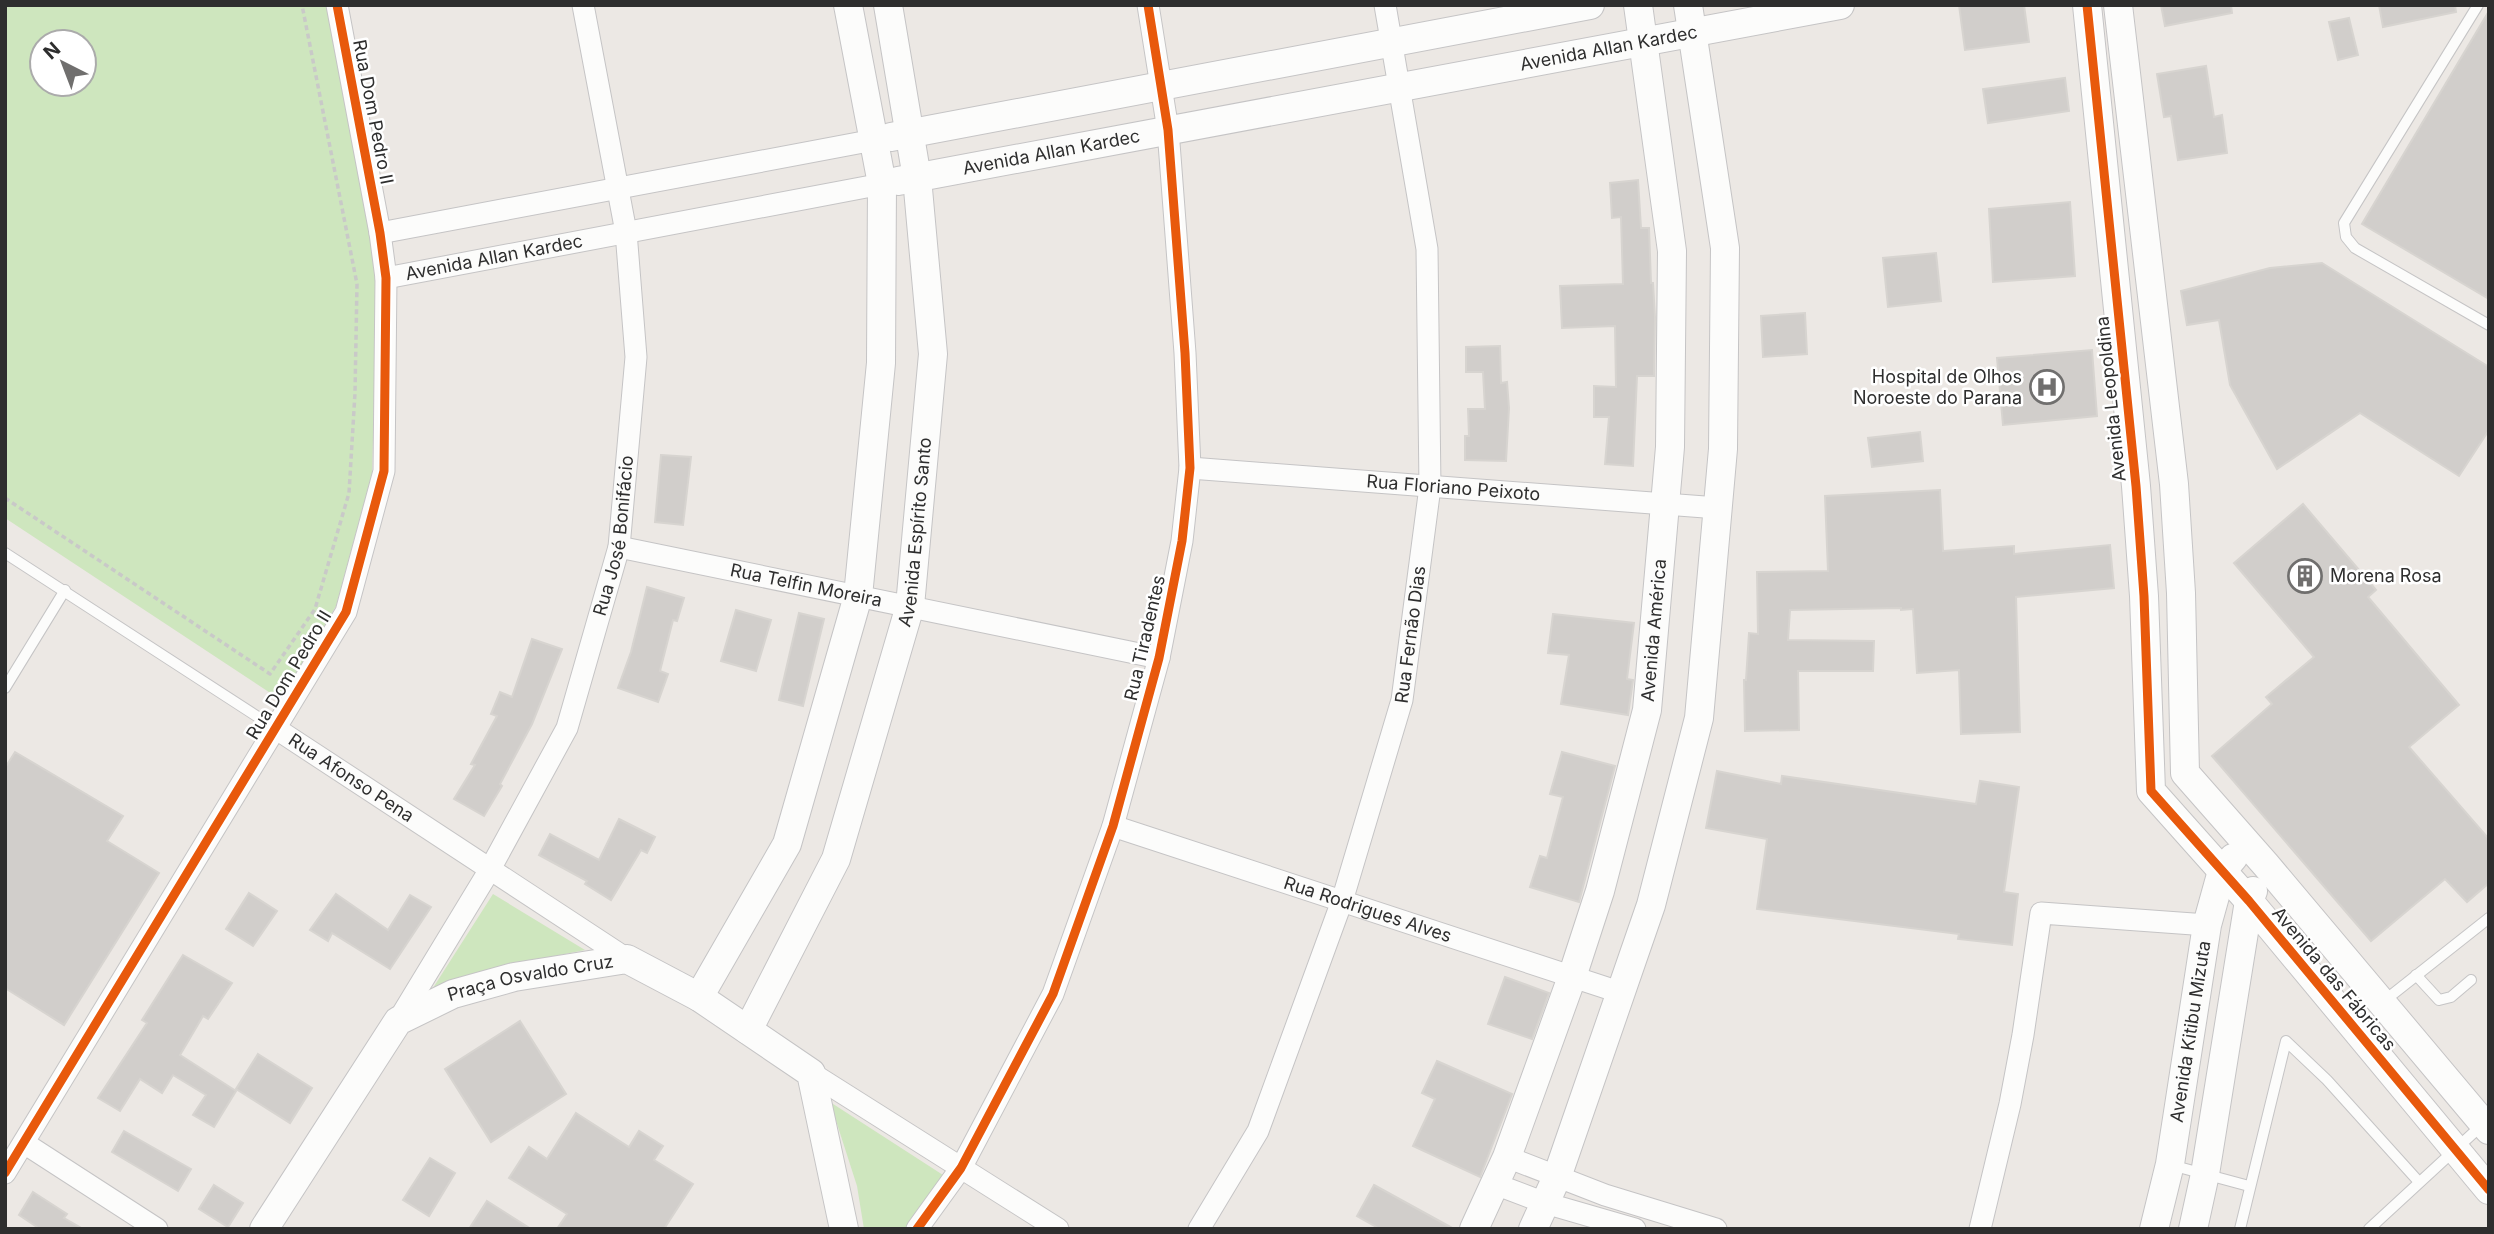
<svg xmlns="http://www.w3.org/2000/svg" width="2494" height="1234" font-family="Inter,sans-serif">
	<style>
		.green { fill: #cee6be; fill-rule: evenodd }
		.building { fill: #d1cecb; stroke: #d7d4d0; stroke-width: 2 }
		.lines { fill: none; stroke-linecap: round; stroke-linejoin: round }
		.lane-casing { stroke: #c5c4c5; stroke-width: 12 }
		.street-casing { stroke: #c5c4c5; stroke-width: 23 }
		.secondary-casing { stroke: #c5c4c5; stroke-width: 30 }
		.path { stroke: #c9c9c8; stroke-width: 3.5; stroke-dasharray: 5 3.5; stroke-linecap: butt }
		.lane { stroke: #fcfcfb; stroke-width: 10 }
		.street { stroke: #fcfcfb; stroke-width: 21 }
		.secondary { stroke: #fcfcfb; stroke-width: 28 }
		.cycleway-casing { stroke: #fff; stroke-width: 13 }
		.cycleway { stroke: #e8590c; stroke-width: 9 }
		.labels { text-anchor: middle; stroke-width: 5; stroke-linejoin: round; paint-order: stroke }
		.street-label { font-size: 18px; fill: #2e2e2e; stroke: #fff }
		.poi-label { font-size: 18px; fill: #2e2e2e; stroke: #fff; text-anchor: end }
	</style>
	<rect width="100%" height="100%" fill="#ece8e4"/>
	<g class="green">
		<path d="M 5,5 L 329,5 L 378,273 L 372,473 L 336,606 L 281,700 L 5,518 ZM 42,42 L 84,42 L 84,84 L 42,84 Z"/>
		<path d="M 493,894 L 585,950 L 505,966 L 431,991 Z"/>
		<path d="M 830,1102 L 943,1175 L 905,1229 L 864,1229 L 857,1186 Z"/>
	</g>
	<g class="building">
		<path d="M 1959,5 L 2024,5 L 2029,42 L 1965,50 Z"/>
		<path d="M 2161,5 L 2231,5 L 2232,13 L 2165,26 Z"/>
		<path d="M 2379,5 L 2455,5 L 2456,12 L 2383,27 Z"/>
		<path d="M 2489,11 L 2489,299 L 2362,224 Z"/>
		<path d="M 2349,18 L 2358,55 L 2338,60 L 2329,22 Z"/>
		<path d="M 2206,66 L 2214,117 L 2222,115 L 2227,153 L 2178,160 L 2171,116 L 2164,117 L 2157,74 Z"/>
		<path d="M 2065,78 L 2069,111 L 1988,123 L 1983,89 Z"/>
		<path d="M 1638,180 L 1641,228 L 1649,228 L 1651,283 L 1653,283 L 1655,317 L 1654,376 L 1637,376 L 1633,466 L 1605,464 L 1609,417 L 1594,417 L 1594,386 L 1616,387 L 1615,326 L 1562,328 L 1560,286 L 1623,284 L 1621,217 L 1612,218 L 1610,183 Z"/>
		<path d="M 2070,202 L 2075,276 L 1993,282 L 1989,209 Z"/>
		<path d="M 1936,253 L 1941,301 L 1888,307 L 1883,258 Z"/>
		<path d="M 2322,263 L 2489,367 L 2489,430 L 2459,476 L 2360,413 L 2277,469 L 2230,385 L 2219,320 L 2187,325 L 2181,291 L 2270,268 Z"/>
		<path d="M 1805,313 L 1807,354 L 1763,357 L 1761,316 Z"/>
		<path d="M 1500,346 L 1501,383 L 1507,382 L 1509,408 L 1506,461 L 1465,460 L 1465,436 L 1469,436 L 1468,409 L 1485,409 L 1483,372 L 1466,372 L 1466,347 Z"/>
		<path d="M 2092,350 L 2097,416 L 2003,425 L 1997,358 Z"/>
		<path d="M 1920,432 L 1923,461 L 1872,467 L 1868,438 Z"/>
		<path d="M 661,455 L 691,457 L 683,525 L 655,522 Z"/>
		<path d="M 1940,490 L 1943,551 L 2014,546 L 2014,554 L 2110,545 L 2114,588 L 2016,597 L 2020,732 L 1961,734 L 1959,670 L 1917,673 L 1913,609 L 1901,610 L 1901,608 L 1790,610 L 1788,640 L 1874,641 L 1873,671 L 1798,671 L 1799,730 L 1745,731 L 1744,680 L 1746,680 L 1749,633 L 1758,634 L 1757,572 L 1828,571 L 1825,496 Z"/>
		<path d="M 2303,504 L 2376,590 L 2368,597 L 2459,705 L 2409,747 L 2489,839 L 2489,883 L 2467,902 L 2445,879 L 2371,941 L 2212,756 L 2272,704 L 2266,697 L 2314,657 L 2234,563 Z"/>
		<path d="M 647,587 L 684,598 L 677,621 L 673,620 L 660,671 L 668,674 L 658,702 L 618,688 L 631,652 Z"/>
		<path d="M 736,610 L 771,620 L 756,671 L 721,661 Z"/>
		<path d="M 799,613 L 824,619 L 803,706 L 779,700 Z"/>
		<path d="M 1553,614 L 1634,623 L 1627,679 L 1633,680 L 1628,715 L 1561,704 L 1569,655 L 1548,653 Z"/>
		<path d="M 532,639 L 562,649 L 532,724 L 500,784 L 502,786 L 484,816 L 454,799 L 475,765 L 471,764 L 497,716 L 491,714 L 500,692 L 512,697 Z"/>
		<path d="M 15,752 L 123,816 L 107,841 L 159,873 L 64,1025 L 5,988 L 5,768 Z"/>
		<path d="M 1562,752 L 1615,766 L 1579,902 L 1530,887 L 1540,856 L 1547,858 L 1563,797 L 1550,794 Z"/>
		<path d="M 1717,771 L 1781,784 L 1782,776 L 1976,804 L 1980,781 L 2019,787 L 2004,892 L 2018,894 L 2012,945 L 1958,939 L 1959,934 L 1757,909 L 1767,839 L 1706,828 Z"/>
		<path d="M 619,819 L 655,837 L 647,853 L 641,850 L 611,900 L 585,884 L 587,881 L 539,855 L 550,834 L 599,860 Z"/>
		<path d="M 249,893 L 277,911 L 253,946 L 226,929 Z"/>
		<path d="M 336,894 L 388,930 L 410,895 L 431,907 L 390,969 L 332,933 L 328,941 L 310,930 Z"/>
		<path d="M 183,955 L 232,983 L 208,1019 L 203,1016 L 180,1055 L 236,1091 L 214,1127 L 193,1115 L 206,1095 L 173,1075 L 162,1093 L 140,1079 L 120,1111 L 98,1098 L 147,1023 L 142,1020 Z"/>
		<path d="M 1505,977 L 1549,993 L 1532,1039 L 1488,1024 Z"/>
		<path d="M 520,1021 L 566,1094 L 491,1142 L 445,1069 Z"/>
		<path d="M 258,1054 L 312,1088 L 290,1123 L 236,1089 Z"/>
		<path d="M 1437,1061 L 1512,1094 L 1480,1177 L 1413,1146 L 1435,1099 L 1422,1093 Z"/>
		<path d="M 576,1113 L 629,1147 L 639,1131 L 663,1146 L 654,1160 L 693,1184 L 664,1229 L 557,1229 L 567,1214 L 509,1178 L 529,1147 L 547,1159 Z"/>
		<path d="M 124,1131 L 191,1169 L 178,1191 L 112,1152 Z"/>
		<path d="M 430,1158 L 455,1173 L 429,1216 L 403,1200 Z"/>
		<path d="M 214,1185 L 243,1203 L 228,1227 L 199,1209 Z"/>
		<path d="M 1374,1185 L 1454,1229 L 1380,1229 L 1357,1216 Z"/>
		<path d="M 33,1192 L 67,1214 L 64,1218 L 83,1229 L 40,1229 L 19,1215 Z"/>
		<path d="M 487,1201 L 531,1229 L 469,1229 Z"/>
	</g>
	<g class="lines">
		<g class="lane-casing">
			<g id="lane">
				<path d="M 2478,5 L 2344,223 L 2346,237 L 2355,248 L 2489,325"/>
				<path d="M 5,553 L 275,728"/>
				<path d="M 5,688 L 65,590"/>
				<path d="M 2416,975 L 2439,1000 L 2451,997 L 2471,980"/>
				<path d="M 2384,1001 L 2489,918"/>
				<path d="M 2171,1165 L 2249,1186"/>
				<path d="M 2240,1229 L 2286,1041 L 2327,1080 L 2419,1182"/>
				<path d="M 2369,1229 L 2483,1124"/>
			</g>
		</g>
		<g class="street-casing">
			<g id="street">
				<path d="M 380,233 L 874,140"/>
				<path id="s1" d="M 386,278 L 882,184"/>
				<path id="s2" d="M 1190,468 L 1718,508"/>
				<path id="s3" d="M 619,547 L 1159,658"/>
				<path id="s4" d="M 275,728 L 627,959"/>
				<path id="s5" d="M 1113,826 L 1622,993"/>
				<path id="s6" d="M 398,1021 L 489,871 L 567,728 L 619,547 L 636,357 L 626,232 L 583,5"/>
				<path d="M 811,1073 L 1058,1229"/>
				<path d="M 24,1143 L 157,1229"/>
				<path d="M 1507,1157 L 1605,1195 L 1716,1229"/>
				<path d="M 5,1173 L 346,612 L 384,471 L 386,278 L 380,233 L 337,5"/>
				<path d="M 1495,1184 L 1545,1203 L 1635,1229"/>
				<path d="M 917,1229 L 961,1168 L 1053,994 L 1113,826 L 1159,658 L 1182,541 L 1190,468 L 1185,353 L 1168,130 L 1148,5"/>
				<path id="s7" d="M 1199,1229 L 1258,1131 L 1342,901 L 1402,700 L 1430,487 L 1427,249 L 1385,5"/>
				<path d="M 1980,1229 L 2010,1104 L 2023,1035 L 2041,913 L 2207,925"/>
			</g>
		</g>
		<g class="secondary-casing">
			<g id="secondary">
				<path d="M 2087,5 L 2136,486 L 2144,596 L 2151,791 L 2249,901 L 2489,1190"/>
				<path d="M 2118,5 L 2174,484 L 2181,593 L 2185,773 L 2266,865 L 2489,1130"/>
				<path d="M 891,137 L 1590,5"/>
				<path id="s8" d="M 898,181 L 1840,5"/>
				<path d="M 699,997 L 787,844 L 858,596 L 881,363 L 882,184 L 848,5"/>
				<path id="s9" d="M 748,1030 L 836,859 L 910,606 L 933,354 L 917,178 L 888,5"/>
				<path id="s10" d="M 264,1229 L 398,1021 L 453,994 L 514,977 L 627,959 L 699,997 L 811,1073 L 844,1229"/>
				<path id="s11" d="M 1474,1229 L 1507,1157 L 1572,977 L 1600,891 L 1647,710 L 1670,447 L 1672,251 L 1638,5"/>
				<path d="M 1533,1229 L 1557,1177 L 1651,905 L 1699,718 L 1723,449 L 1725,248 L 1688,5"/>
				<path id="s12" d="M 2154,1229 L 2170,1164 L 2207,925 L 2222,871 L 2233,858"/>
				<path d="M 2193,1229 L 2205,1174 L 2249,901 L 2253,891"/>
			</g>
		</g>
		<path class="path" d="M 5,498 L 270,674 L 315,609 L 349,493 L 355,393 L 357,284 L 302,5"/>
		<use href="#lane" class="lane"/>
		<use href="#street" class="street"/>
		<use href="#secondary" class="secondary"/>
		<g class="cycleway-casing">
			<g id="cycleway">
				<path d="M 2087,5 L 2136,486 L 2144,596 L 2151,791 L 2249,901 L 2489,1190"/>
				<path d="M 5,1173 L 346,612 L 384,471 L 386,278 L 380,233 L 337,5"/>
				<path d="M 917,1229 L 961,1168 L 1053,994 L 1113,826 L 1159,658 L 1182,541 L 1190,468 L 1185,353 L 1168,130 L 1148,5"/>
			</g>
		</g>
		<use href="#cycleway" class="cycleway"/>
	</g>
	<defs>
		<g id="hospital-ring" transform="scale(1.75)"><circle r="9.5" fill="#fff" stroke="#706f6e" stroke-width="1.5"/><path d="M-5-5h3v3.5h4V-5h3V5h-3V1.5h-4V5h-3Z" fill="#706f6e"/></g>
		<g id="building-ring" transform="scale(1.75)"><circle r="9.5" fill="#fff" stroke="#706f6e" stroke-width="1.5"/><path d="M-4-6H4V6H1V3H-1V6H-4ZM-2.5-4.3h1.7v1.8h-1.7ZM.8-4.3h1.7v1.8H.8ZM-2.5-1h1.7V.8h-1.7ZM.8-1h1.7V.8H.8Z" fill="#706f6e"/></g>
	</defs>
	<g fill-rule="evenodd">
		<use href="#hospital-ring" x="2047" y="387"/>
		<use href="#building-ring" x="2305" y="576"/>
	</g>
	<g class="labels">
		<g class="street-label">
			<text dy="6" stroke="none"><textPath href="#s8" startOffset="723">Avenida Allan Kardec</textPath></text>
			<text transform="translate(373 112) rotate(79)" y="6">Rua Dom Pedro II</text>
			<text dy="6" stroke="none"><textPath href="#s8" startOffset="156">Avenida Allan Kardec</textPath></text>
			<text dy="6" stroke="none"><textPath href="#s1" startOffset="110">Avenida Allan Kardec</textPath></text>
			<text transform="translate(2111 399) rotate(-96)" y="6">Avenida Leopoldina</text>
			<text dy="6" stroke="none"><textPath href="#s2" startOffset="264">Rua Floriano Peixoto</textPath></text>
			<text dy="6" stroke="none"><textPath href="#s9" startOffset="530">Avenida Espírito Santo</textPath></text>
			<text dy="6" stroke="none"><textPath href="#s6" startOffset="537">Rua José Bonifácio</textPath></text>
			<text dy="6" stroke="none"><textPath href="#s3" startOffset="191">Rua Telfin Moreira</textPath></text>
			<text dy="6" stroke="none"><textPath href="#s11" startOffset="628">Avenida América</textPath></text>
			<text dy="6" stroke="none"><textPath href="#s7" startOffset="635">Rua Fernão Dias</textPath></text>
			<text transform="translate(1145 638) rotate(-77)" y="6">Rua Tiradentes</text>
			<text transform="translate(289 675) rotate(-59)" y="6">Rua Dom Pedro II</text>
			<text dy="6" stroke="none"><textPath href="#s4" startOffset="91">Rua Afonso Pena</textPath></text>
			<text dy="6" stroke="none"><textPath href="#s5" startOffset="268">Rua Rodrigues Alves</textPath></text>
			<text transform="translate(2334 979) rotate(50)" y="6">Avenida das Fábricas</text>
			<text dy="6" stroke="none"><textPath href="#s10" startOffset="388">Praça Osvaldo Cruz</textPath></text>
			<text dy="6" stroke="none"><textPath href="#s12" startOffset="201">Avenida Kitibu Mizuta</textPath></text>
		</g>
		<g class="poi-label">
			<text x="2022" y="383">Hospital de Olhos<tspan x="2022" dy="21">Noroeste do Parana</tspan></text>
			<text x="2330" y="582" text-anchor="start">Morena Rosa</text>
		</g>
	</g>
	<rect width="2494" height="1234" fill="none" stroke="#2e2e2e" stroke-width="14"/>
	<g transform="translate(63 63) rotate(318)"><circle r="33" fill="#ffffff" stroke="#ababab" stroke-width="2"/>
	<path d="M0-5L12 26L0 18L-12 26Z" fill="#706f6e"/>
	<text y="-10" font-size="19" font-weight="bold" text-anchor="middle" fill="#2e2e2e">N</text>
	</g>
</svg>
